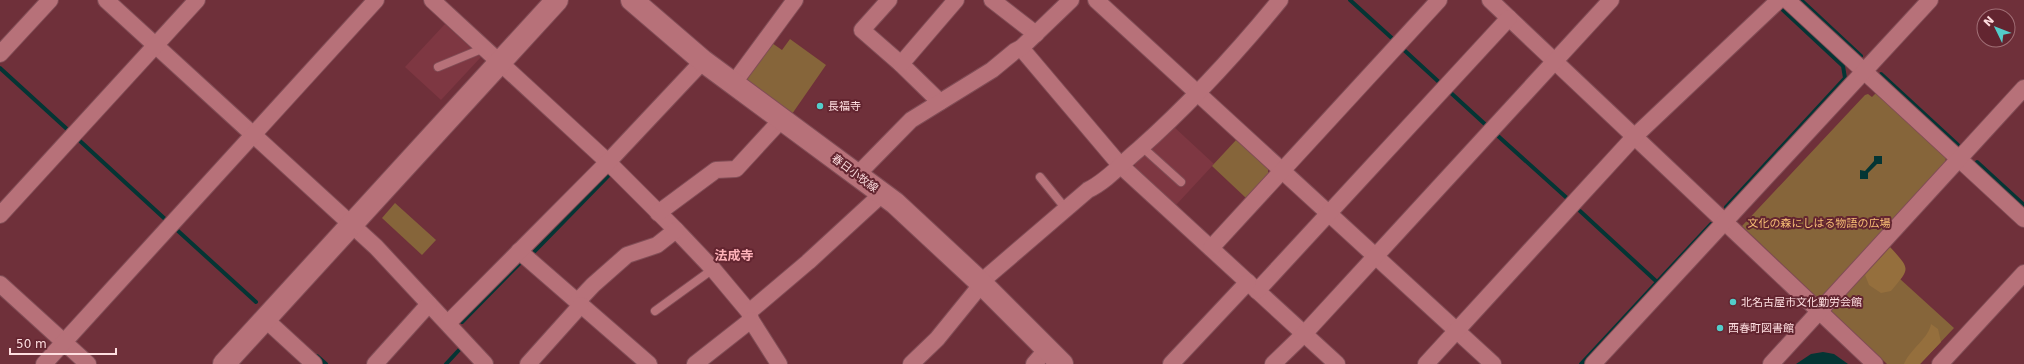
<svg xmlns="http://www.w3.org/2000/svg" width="2024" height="364" font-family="'DejaVu Sans','Noto Sans JP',sans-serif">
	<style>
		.built { fill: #7e3742 }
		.green { fill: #86653a }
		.forest { fill: #956f3d }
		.water { fill: #043534 }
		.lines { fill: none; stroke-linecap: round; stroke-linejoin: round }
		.stream { stroke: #043534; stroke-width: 4 }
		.lane-casing { stroke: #814d56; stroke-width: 10 }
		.street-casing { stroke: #814d56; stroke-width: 18 }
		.secondary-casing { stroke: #814d56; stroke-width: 24 }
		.lane { stroke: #b77179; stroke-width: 8 }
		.street { stroke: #b77179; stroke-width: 16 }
		.secondary { stroke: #b77179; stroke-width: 22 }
		.poi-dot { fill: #53cdca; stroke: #632530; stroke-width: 1.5 }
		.labels { text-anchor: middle; stroke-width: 4; stroke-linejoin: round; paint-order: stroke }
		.poi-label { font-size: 11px; fill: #fedee0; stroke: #632530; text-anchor: start }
		.street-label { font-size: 11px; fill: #fedee0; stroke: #632530 }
		.park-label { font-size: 11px; fill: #f7be75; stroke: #632530 }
		.quarter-label { font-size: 13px; font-weight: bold; fill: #feb2b9; stroke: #632530 }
	</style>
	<rect width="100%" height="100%" fill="#6f303a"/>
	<g class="built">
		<path d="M 445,24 L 481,57 L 441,100 L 405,67 Z"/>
		<path d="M 1173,126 L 1214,164 L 1176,205 L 1135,167 L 1135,158 Z"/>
	</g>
	<g class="green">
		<path d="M 790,39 L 826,65 L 792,114 L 748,83 L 747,79 L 772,43 L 782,50 Z"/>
		<path d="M 1876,93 L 1946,157 L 1945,164 L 1867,249 L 1954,328 L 1920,364 L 1887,364 L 1742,226 L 1865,95 L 1868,94 L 1872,97 Z"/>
		<path d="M 1237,139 L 1268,168 L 1268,174 L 1246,198 L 1212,166 Z"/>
		<path d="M 395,203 L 436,240 L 422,255 L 382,218 Z"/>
	</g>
	<g class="forest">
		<path d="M 1890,247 C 1911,270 1910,268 1891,291 L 1881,293 L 1869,285 L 1865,275 Z"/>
		<path d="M 1931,324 L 1938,329 L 1941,342 L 1920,364 L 1904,364 C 1910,349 1929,338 1931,324 Z"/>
	</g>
	<g class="water">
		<path d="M 1874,156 L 1882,156 L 1882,164 L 1877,164 L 1868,173 L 1868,179 L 1860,179 L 1860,170 L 1865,171 L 1874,161 Z"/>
		<path d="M 1823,352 L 1834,354 L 1848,364 L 1796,364 L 1811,354 Z"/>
	</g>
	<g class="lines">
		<g class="stream">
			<path d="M 1350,0 L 1394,40"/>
			<path d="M 1801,0 L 1861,56"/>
			<path d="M 1404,50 L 1440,83"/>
			<path d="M 0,68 L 68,130"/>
			<path d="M 1881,74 L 1958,145"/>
			<path d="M 1451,93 L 1487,126"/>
			<path d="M 1498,136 L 1568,199"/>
			<path d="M 80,141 L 165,219"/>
			<path d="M 1977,162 L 2024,205"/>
			<path d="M 1726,207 L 1845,78 L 1843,66 L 1783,10"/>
			<path d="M 1580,211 L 1657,282"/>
			<path d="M 177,230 L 256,302"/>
			<path d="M 532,256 L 531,255 L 609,175"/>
			<path d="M 462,322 L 521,262"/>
			<path d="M 317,356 L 326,364"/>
			<path d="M 446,364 L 459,350"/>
			<path d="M 1581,364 L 1711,224"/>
		</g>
		<g class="lane-casing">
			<g id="lane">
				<path d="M 438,67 L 484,48"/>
				<path d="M 1141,146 L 1181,182"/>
				<path d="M 1040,177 L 1066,209"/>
				<path d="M 655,311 L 713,269"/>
			</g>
		</g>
		<g class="street-casing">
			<g id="street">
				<path d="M 106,0 L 376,247 L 485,364"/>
				<path d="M 432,0 L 608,162 L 676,230 L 713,269 L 749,312 L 751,320 L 779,364"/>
				<path d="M 889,0 L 862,30 L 901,64 L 940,102"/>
				<path d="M 992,0 L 1036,34"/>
				<path d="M 1096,0 L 1493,364"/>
				<path d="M 1490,0 L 1875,364"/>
				<path d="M 1787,0 L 2024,219"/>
				<path d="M 1021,48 L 1120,165 L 1337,364"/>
				<path d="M 0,54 L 50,0"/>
				<path d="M 901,64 L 956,0"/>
				<path d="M 733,84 L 795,0"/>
				<path d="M 857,175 L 911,120 L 992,70 L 1015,51 L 1021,48 L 1071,0"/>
				<path d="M 658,213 L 716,170 L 736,169 L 782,119"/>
				<path d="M 0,215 L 197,0"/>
				<path d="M 1211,248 L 1439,0"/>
				<path d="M 519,251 L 649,364"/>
				<path d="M 0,284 L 88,364"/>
				<path d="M 1257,291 L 1509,18"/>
				<path d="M 577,302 L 593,285 L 627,255 L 657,245 L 676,230"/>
				<path d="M 749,312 L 808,262 L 882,194"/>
				<path d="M 265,319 L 314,364"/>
				<path d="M 448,323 L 608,162 L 703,61"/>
				<path d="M 44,364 L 376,0"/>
				<path d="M 375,364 L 429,304"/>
				<path d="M 528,364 L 581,305"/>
				<path d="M 695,364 L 751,320"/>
				<path d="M 911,364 L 937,339 L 989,275 L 1088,190 C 1107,181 1122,163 1138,150 C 1191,103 1235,55 1280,0"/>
				<path d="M 1034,364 L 1047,349"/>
				<path d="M 1171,364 L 1248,282"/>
				<path d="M 1273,364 L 1304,334 L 1611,0"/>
				<path d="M 1426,364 L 1635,136 L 1779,0"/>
				<path d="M 1593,364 L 1930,0"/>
				<path d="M 1771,364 L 2024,88"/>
				<path d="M 1940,364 L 2024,273"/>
			</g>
		</g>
		<g class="secondary-casing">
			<g id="secondary">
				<path d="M 632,0 L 703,61 L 895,203 L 981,283 L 1062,364"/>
				<path d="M 224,364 L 557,0"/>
			</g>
		</g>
		<use href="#lane" class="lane"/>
		<use href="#street" class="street"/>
		<use href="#secondary" class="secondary"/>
	</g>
	<g class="poi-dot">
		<circle cx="820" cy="106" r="4"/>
		<circle cx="1733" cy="302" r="4"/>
		<circle cx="1720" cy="328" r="4"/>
	</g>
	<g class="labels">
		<g class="poi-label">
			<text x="828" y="110">長福寺</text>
			<text x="1741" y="306">北名古屋市文化勤労会館</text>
			<text x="1728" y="332">西春町図書館</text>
		</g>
		<g class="street-label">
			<text transform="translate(855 173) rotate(37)" y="4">春日小牧線</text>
		</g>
		<g class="park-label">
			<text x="1819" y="227">文化の森にしはる物語の広場</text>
		</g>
		<g class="quarter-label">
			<text x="734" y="260">法成寺</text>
		</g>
	</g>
	<g transform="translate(1996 28) rotate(313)"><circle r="19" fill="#632530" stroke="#a16f76"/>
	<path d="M0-3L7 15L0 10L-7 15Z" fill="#53cdca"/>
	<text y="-6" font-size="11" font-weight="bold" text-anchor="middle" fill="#fedee0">N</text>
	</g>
	<path d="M10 348v6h106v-6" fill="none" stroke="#fedee0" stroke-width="2"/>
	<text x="16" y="348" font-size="12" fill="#fedee0" stroke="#632530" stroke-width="3" paint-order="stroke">50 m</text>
</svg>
